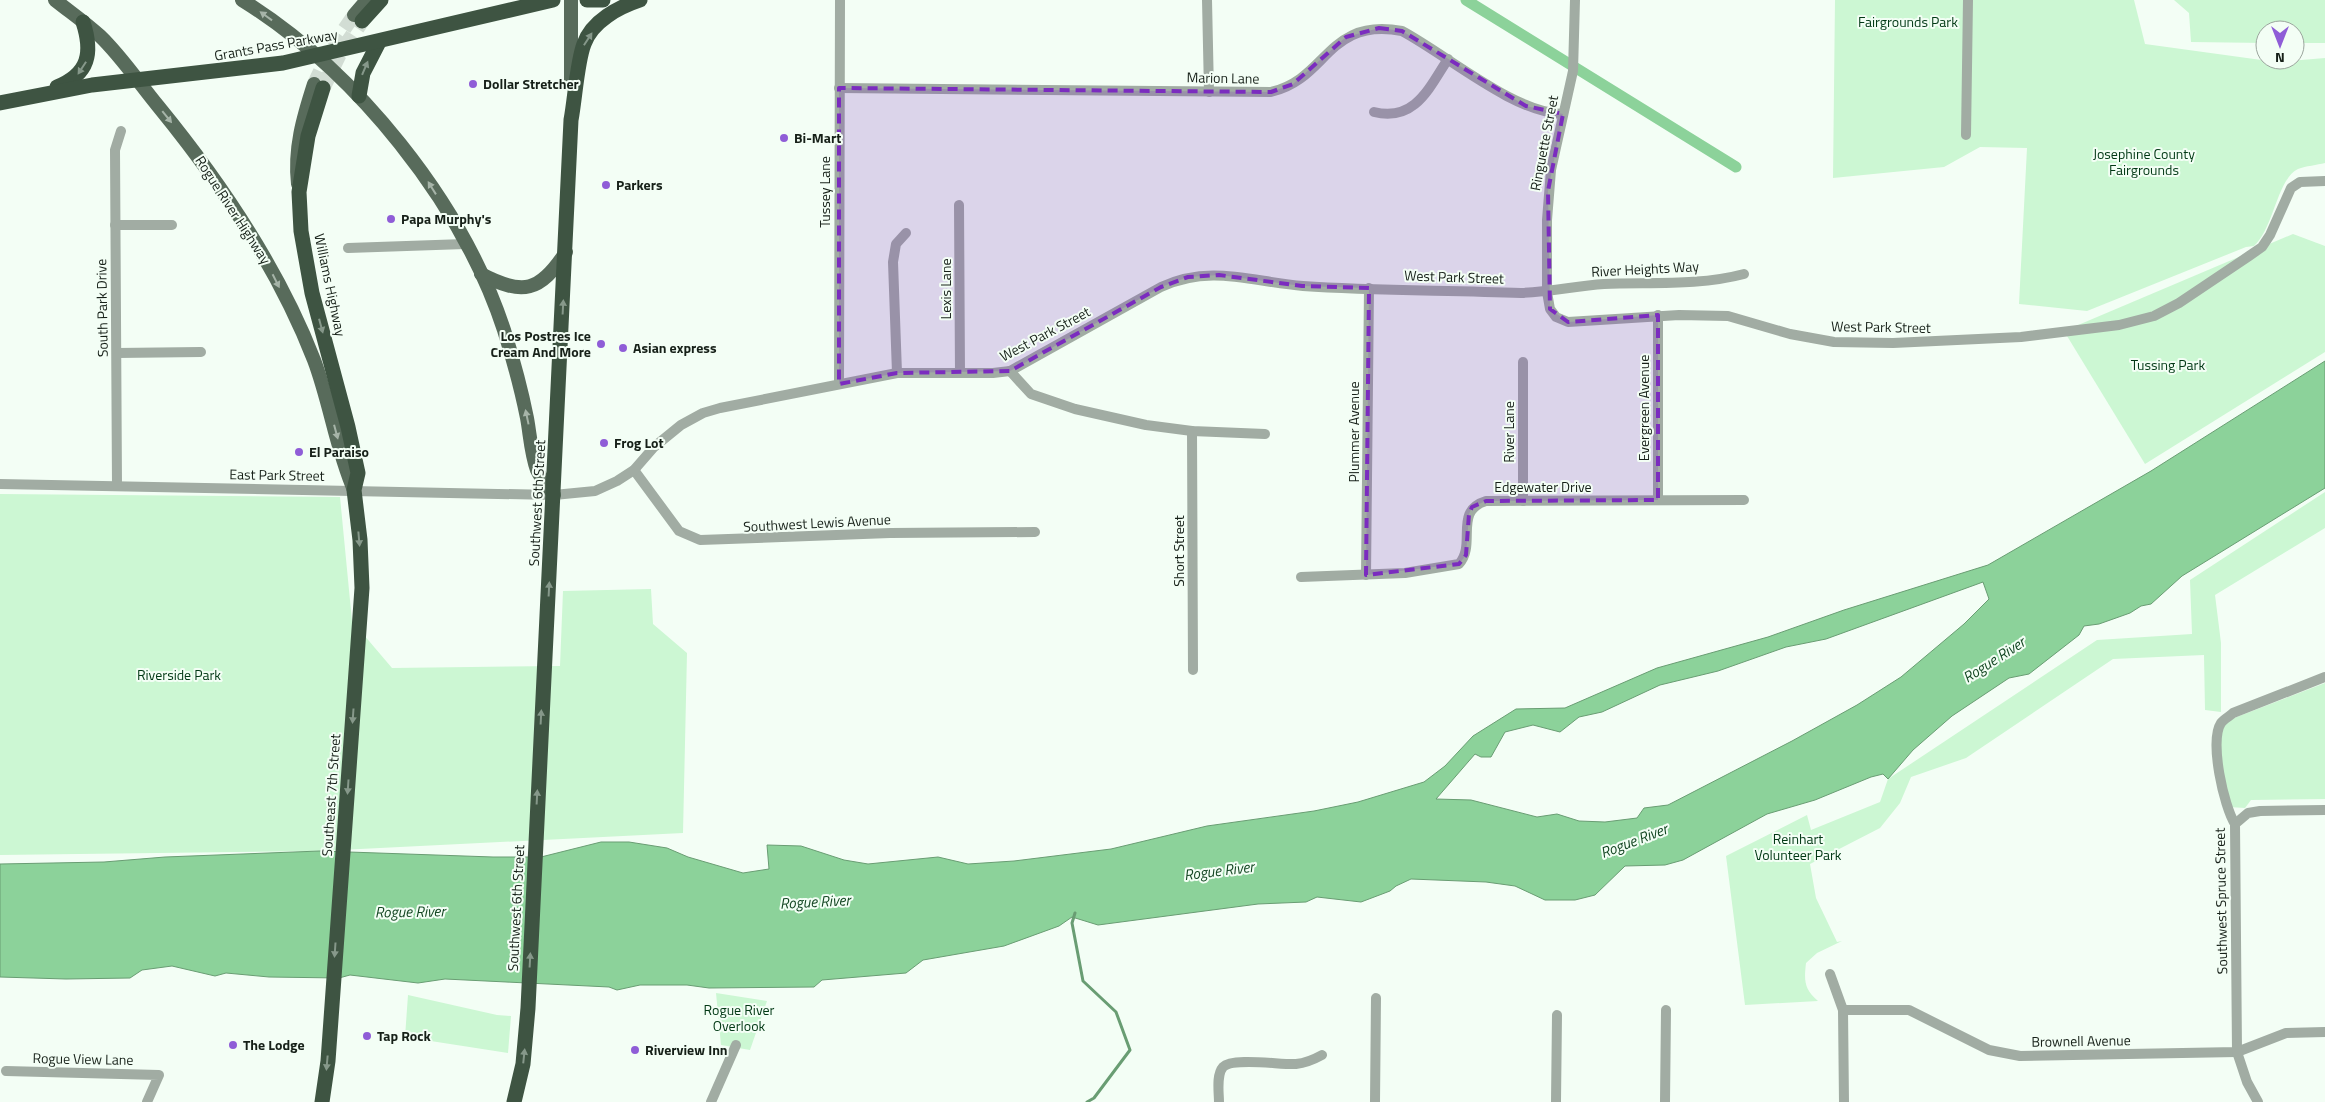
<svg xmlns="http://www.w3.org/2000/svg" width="2325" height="1102" font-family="'Titillium Web',sans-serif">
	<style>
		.green { fill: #ccf7d3 }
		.water { fill: #8cd29a; stroke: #699d73; fill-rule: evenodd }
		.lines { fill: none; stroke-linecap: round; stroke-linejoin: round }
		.stream { stroke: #699d73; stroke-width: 3 }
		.canal { stroke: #8cd29a; stroke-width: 11 }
		.major-tunnel { stroke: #d2ddd4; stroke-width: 14; stroke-dasharray: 14 7; stroke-linecap: butt }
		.highway-tunnel { stroke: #d2ddd4; stroke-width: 15; stroke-dasharray: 15 8; stroke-linecap: butt }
		.minor { stroke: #a1aca3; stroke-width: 10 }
		.major { stroke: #586b5b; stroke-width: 14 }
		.highway { stroke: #3e5442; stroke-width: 15 }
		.oneway { fill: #a6b4a8 }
		.oneway2 { fill: #86988a }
		.marked { fill: #7b2cbf; fill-opacity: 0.2; stroke: #7b2cbf; stroke-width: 4; stroke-dasharray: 10 6; stroke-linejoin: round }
		.poi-dot { fill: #8f5dd7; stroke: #f3fef5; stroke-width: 2 }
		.labels { text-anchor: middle; stroke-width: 4; stroke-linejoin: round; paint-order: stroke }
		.park-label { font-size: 14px; fill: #013814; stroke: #f3fef5 }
		.street-label { font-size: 14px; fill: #162018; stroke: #f3fef5 }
		.poi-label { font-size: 14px; font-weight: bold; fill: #162018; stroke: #f3fef5; text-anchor: start }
		.water-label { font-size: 15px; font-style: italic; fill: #134622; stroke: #f3fef5 }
	</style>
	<rect width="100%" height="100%" fill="#f3fef5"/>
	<g class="green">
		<path d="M 1835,0 L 2134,0 L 2145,44 L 2276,62 L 2325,58 L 2325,163 C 2317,165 2306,166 2298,169 C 2277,179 2274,228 2254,246 L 2246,247 L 2087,311 L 2019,304 L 2027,148 L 1980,147 L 1944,167 L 1833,178 Z"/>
		<path d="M 2174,0 L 2325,0 L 2325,43 L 2295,43 L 2295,30 L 2265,30 L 2265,43 L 2191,42 L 2189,13 Z"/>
		<path d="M 2293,234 L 2325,246 L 2325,352 L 2145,464 L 2064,331 Z"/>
		<path d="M 2325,492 L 2325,528 L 2215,595 L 2221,643 L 2221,712 L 2205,710 L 2204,655 L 2113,659 L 1966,758 L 1911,777 L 1900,803 L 1880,828 L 1810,864 L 1816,898 L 1837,942 L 1842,941 L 1817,953 L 1806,963 C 1804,981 1804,989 1818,1001 L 1745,1005 L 1726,856 L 1807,815 L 1811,830 L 1880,802 L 1888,779 L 2097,640 L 2192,634 L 2190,580 Z"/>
		<path d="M 0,494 L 340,497 L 352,621 L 392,668 L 560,666 L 563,591 L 651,589 L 653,624 L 687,653 L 683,833 L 320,851 L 0,855 Z"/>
		<path d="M 2325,683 L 2325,799 L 2251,800 L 2245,808 L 2229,807 L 2220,755 L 2221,723 Z"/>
		<path d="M 716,993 L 767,1001 L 750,1050 L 721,1045 Z"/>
		<path d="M 408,995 L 497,1015 L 511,1016 L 508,1053 L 405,1037 Z"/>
	</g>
	<path class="water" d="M 2325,361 L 2325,488 L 2182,576 L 2151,604 L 2141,606 L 2130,613 L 2099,624 L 2084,626 L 2079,635 L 2029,674 L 2009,678 L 1952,716 L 1913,750 L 1888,779 L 1883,774 L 1871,777 L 1815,800 L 1767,814 L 1683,860 L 1665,865 L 1625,866 L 1595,895 L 1575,900 L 1545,900 L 1515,886 L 1486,882 L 1411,879 L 1396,886 L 1390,891 L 1361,902 L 1317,897 L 1306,902 L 1258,904 L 1098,925 L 1072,917 L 1059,926 L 1004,946 L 923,960 L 906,973 L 822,980 L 814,987 L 709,988 L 687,985 L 640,985 L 617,990 L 609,987 L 445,979 L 418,983 L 350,975 L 339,978 L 269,977 L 226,973 L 215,976 L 172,966 L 142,970 L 130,978 L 66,979 L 0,977 L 0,864 L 104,862 L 165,857 L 320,851 L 493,857 L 541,857 L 601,842 L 629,842 L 667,848 L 688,857 L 743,873 L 769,869 L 767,845 L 801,846 L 844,860 L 868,864 L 938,857 L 968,864 L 1014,861 L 1111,849 L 1207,826 L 1314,811 L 1358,802 L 1424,782 L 1445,766 L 1473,736 L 1516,709 L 1565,708 L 1657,668 L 1768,637 L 1844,610 L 1988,565 L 2151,471 ZM 1983,582 L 1989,599 L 1964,624 L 1901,677 L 1857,705 L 1792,741 L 1668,805 L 1644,808 L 1637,818 L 1605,822 L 1579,821 L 1557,814 L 1537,817 L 1471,800 L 1436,799 L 1475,754 L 1481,757 L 1491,757 L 1505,732 L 1533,725 L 1560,732 L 1579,717 L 1602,712 L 1660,685 L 1718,671 L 1786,647 L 1826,639 Z"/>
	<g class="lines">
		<path class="stream" d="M 1075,913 L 1072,923 L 1083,981 L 1116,1012 L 1130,1050 L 1094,1098 L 1087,1102"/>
		<path class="canal" d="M 1466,0 L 1736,167"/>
		<path class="major-tunnel" d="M 314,84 L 330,50 L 354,15"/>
		<path class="highway-tunnel" d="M 323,88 L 339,55 L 362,21"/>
		<g class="minor">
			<path d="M 1207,0 L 1209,92"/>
			<path d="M 1575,0 L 1573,71 L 1551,170 L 1547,220 L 1547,292 L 1550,309 L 1556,317 L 1568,322 L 1679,315 L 1728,316 L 1790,334 L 1834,342 L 1893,343 L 2021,337 L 2119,325 L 2154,316 L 2179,303 L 2249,256 L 2262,247 L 2270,235 L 2291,188 L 2300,182 L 2325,181"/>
			<path d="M 839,88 L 1271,92 C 1328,79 1327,17 1402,31 C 1447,55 1514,113 1563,114"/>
			<path d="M 1374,112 C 1415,122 1429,88 1448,59"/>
			<path d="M 1966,135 L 1968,0"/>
			<path d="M 959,205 L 960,373"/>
			<path d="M 115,225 L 172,225"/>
			<path d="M 348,248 L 465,244"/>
			<path d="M 117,353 L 201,352"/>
			<path d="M 1523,362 L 1523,501"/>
			<path d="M 1010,371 L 1031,394 L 1075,409 L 1146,425 L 1192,431 L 1265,434"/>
			<path d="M 897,373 L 893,262 L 896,244 L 906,233"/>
			<path d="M 839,384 L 840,0"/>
			<path d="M 1192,431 L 1193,670"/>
			<path d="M 634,470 L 679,531 L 700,540 L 890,533 L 1035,532"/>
			<path d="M 0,484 L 554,495 L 595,491 L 617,481 L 634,470 L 654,447 L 681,425 L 703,413 L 720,408 L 897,373 L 993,373 L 1010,371 L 1161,287 C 1211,264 1252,282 1303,286 C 1376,291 1448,290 1521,293 C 1549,292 1576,286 1604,284 C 1650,282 1699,286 1744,274"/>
			<path d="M 117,485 L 115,150 L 121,131"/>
			<path d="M 1658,500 L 1658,315"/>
			<path d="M 1366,575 L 1369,288"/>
			<path d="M 1301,577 L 1405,573 L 1459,564 C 1477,544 1453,511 1486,501 L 1744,500"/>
			<path d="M 2235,824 L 2248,813 L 2260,811 L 2325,810"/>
			<path d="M 1830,974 L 1843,1010 L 1844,1102"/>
			<path d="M 1843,1010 L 1909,1010 L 1989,1050 L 2020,1056 L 2237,1052 L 2286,1033 L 2325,1032"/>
			<path d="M 6,1071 L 159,1075 L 147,1102"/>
			<path d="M 711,1102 L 736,1045"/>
			<path d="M 1219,1102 C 1219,1093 1216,1075 1223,1067 C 1233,1057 1281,1065 1296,1064 C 1306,1063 1313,1060 1322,1055"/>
			<path d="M 1375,1102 L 1376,998"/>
			<path d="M 1556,1102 L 1557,1015"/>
			<path d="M 1665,1102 L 1666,1010"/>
			<path d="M 2258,1102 L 2247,1082 L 2237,1052 L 2235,824 C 2224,807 2209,741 2221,723 C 2224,719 2230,716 2233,713 L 2325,677"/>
		</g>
		<g class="major">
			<path d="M 55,0 C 70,12 86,23 100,36 C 121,56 139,83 158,106 C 221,183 278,267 314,360 C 330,402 336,449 354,490"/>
			<path d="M 242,0 C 356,71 462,202 504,330 C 513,359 521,388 527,418 C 530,434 531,454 537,470 C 541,479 549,487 554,495"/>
			<path d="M 571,0 L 571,84"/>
			<path d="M 354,15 L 367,0"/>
			<path d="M 298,184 C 294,149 303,118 314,84"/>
			<path d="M 481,274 C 523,296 540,292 566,252"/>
		</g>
		<g class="highway">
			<path d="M 587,0 L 603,0"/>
			<path d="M 362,21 L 381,0"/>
			<path d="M 57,87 C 89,74 93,53 83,22"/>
			<path d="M 359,96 L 363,73 L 379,42"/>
			<path d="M 0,103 L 92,85 L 283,63 L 553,0"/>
			<path d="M 322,1102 L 328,1061 L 362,588 L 360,540 L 354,490 L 358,473 L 348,427 L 312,293 L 301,231 L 299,192 L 308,136 L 323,88"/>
			<path d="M 514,1102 L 523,1064 L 528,1008 L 571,120 C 575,99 577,62 584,44 C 592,21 619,7 640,0"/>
		</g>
	</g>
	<defs><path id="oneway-solid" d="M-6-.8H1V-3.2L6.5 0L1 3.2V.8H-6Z" transform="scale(1.25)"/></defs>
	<g class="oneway">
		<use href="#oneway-solid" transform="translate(266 16) rotate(-144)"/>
		<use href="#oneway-solid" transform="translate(167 117) rotate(51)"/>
		<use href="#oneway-solid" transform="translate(432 188) rotate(-122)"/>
		<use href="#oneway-solid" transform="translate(276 281) rotate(63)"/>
		<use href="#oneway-solid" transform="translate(527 417) rotate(-102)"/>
		<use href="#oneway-solid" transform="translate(336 432) rotate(75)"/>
	</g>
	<g class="oneway2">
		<use href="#oneway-solid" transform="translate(588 39) rotate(-57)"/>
		<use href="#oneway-solid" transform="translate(82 68) rotate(123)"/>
		<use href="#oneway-solid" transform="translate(365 68) rotate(-67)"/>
		<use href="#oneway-solid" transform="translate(563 307) rotate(-87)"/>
		<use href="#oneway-solid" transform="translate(321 326) rotate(75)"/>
		<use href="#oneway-solid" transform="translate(359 539) rotate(85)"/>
		<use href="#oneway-solid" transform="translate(549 589) rotate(-87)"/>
		<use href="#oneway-solid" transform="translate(353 716) rotate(94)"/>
		<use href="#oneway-solid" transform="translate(541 717) rotate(-87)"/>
		<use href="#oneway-solid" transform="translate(348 787) rotate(94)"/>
		<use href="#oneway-solid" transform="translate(537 797) rotate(-87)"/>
		<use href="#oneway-solid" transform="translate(335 950) rotate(94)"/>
		<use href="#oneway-solid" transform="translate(530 960) rotate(-87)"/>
		<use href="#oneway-solid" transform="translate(524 1056) rotate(-84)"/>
		<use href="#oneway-solid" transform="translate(327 1063) rotate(95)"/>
	</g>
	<path class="marked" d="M 1379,28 L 1402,31 L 1526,106 L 1563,114 L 1548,191 L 1550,309 L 1568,322 L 1658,315 L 1658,500 L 1486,501 L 1472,507 L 1469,514 L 1466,555 L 1459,564 L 1366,575 L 1369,288 L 1302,286 L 1219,275 L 1188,277 L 1161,287 L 1010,371 L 897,373 L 839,384 L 839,88 L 1271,92 L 1293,84 L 1346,37 Z"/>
	<g class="poi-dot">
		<circle cx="473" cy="84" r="5"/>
		<circle cx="784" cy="138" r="5"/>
		<circle cx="606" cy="185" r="5"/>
		<circle cx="391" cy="219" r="5"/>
		<circle cx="601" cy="344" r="5"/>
		<circle cx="623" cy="348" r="5"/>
		<circle cx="604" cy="443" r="5"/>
		<circle cx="299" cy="452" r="5"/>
		<circle cx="367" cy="1036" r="5"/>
		<circle cx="233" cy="1045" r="5"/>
		<circle cx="635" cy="1050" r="5"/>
	</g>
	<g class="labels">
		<g class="park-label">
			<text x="1908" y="27">Fairgrounds Park</text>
			<text x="2144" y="159">Josephine County<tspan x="2144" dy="16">Fairgrounds</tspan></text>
			<text x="2168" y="370">Tussing Park</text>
			<text x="179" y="680">Riverside Park</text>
			<text x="1798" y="844">Reinhart<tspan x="1798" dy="16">Volunteer Park</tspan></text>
			<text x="739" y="1015">Rogue River<tspan x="739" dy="16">Overlook</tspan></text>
		</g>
		<g class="street-label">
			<text transform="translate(276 45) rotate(-10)" y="5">Grants Pass Parkway</text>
			<text transform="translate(1223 78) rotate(1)" y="5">Marion Lane</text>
			<text transform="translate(1544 143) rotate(-79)" y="5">Ringuette Street</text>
			<text transform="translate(825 192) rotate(-90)" y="5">Tussey Lane</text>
			<text transform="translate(233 210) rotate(57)" y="5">Rogue River Highway</text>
			<text transform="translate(1645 269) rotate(-3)" y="5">River Heights Way</text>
			<text transform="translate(1454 277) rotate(2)" y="5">West Park Street</text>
			<text transform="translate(330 285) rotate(78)" y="5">Williams Highway</text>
			<text transform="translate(946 289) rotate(-90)" y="5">Lexis Lane</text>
			<text transform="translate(102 308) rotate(-91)" y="5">South Park Drive</text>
			<text transform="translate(1881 327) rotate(1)" y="5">West Park Street</text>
			<text transform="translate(1045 334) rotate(-28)" y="5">West Park Street</text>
			<text transform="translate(1644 408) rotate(-90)" y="5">Evergreen Avenue</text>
			<text transform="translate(1354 432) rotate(-90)" y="5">Plummer Avenue</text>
			<text transform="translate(1509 432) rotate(-90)" y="5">River Lane</text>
			<text transform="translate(277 475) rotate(1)" y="5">East Park Street</text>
			<text x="1543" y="492">Edgewater Drive</text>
			<text transform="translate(537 503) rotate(-87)" y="5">Southwest 6th Street</text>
			<text transform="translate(817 523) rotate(-3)" y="5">Southwest Lewis Avenue</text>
			<text transform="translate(1179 551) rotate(-90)" y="5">Short Street</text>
			<text transform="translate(331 795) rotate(-86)" y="5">Southeast 7th Street</text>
			<text transform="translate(2221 901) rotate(-91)" y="5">Southwest Spruce Street</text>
			<text transform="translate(516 908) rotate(-87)" y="5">Southwest 6th Street</text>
			<text transform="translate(2081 1041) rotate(-1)" y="5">Brownell Avenue</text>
			<text transform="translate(83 1059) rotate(1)" y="5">Rogue View Lane</text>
		</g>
		<g class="poi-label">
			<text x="483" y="89">Dollar Stretcher</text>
			<text x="794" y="143">Bi-Mart</text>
			<text x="616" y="190">Parkers</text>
			<text x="401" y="224">Papa Murphy's</text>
			<text x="591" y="341" text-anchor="end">Los Postres Ice<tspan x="591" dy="16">Cream And More</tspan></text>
			<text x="633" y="353">Asian express</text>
			<text x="614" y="448">Frog Lot</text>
			<text x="309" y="457">El Paraiso</text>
			<text x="377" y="1041">Tap Rock</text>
			<text x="243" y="1050">The Lodge</text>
			<text x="645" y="1055">Riverview Inn</text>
		</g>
		<g class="water-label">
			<text transform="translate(1994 660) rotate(-33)" y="5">Rogue River</text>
			<text transform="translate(1634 841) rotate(-21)" y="5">Rogue River</text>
			<text transform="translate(1219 871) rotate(-7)" y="5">Rogue River</text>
			<text transform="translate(815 902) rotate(-3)" y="5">Rogue River</text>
			<text transform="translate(410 912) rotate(-1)" y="5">Rogue River</text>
		</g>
	</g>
	<g transform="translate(2280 45) rotate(180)"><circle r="24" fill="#f3fef5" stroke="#9ba59d"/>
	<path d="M0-4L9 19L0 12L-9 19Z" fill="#8f5dd7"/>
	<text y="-8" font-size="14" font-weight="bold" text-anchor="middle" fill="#162018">N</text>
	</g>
</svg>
